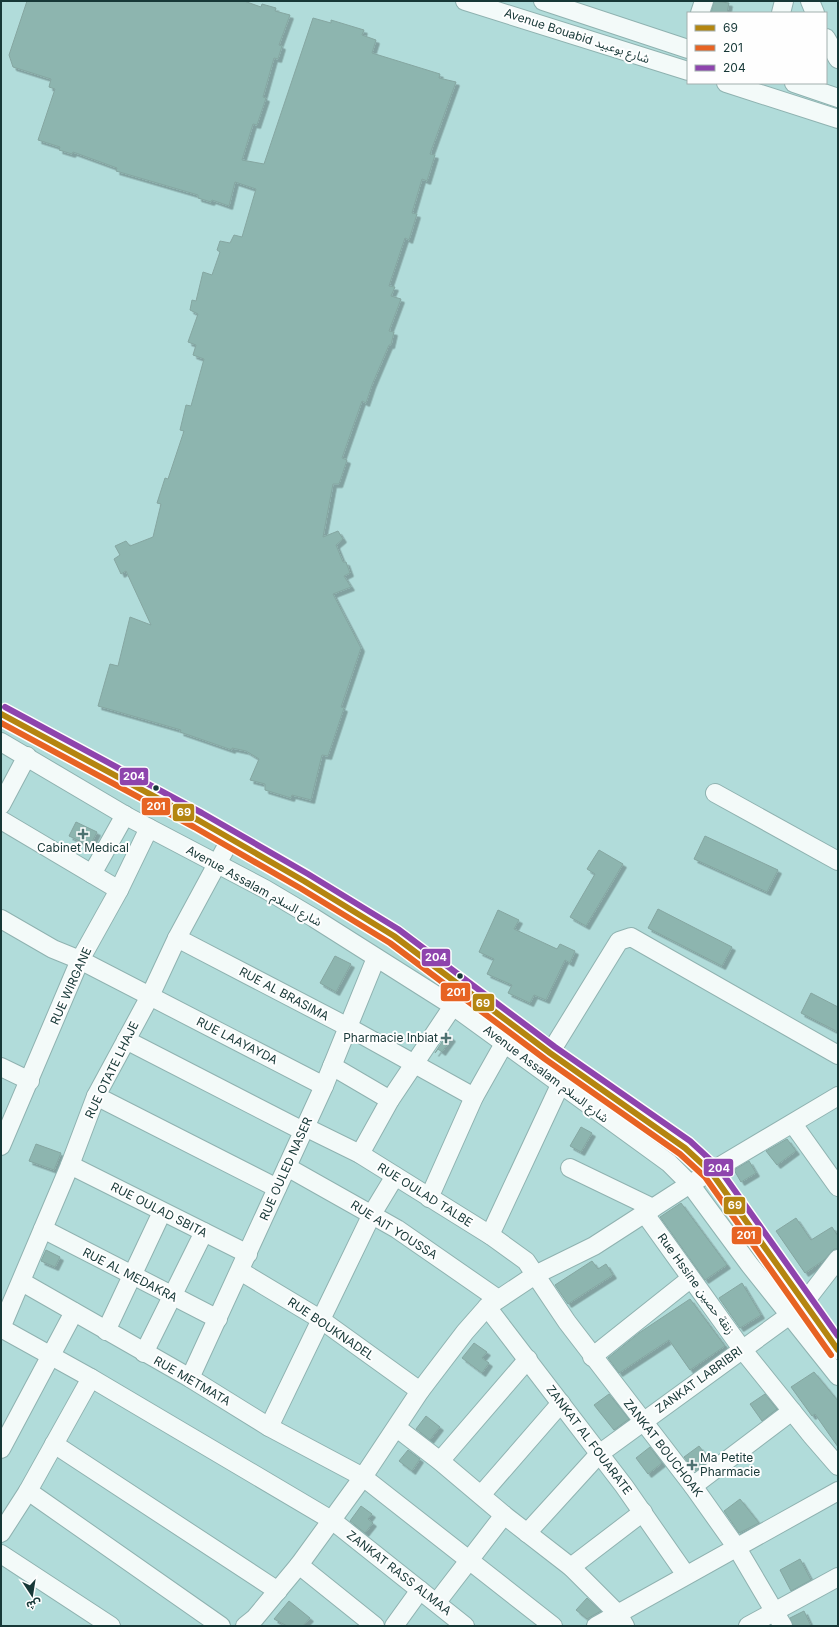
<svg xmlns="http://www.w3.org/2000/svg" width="839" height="1627" font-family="Inter,'Noto Sans Arabic',sans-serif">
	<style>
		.building { fill: #8db5af; stroke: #85a6a1; filter: url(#shadow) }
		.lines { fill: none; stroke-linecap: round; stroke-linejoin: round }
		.minor-casing { stroke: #8fb2b0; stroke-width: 20 }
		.minor { stroke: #f3faf9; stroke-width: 18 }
		.bus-1-casing { stroke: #fefefe; stroke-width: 9 }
		.bus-2-casing { stroke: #fefefe; stroke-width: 9 }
		.bus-3-casing { stroke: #fefefe; stroke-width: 9 }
		.bus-1 { stroke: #b48510; stroke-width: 6 }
		.bus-2 { stroke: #e76323; stroke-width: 6 }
		.bus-3 { stroke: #8e44ad; stroke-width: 6 }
		.bus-dot { fill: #173837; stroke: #fefefe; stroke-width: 1.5 }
		.poi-dot { fill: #4d7170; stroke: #fefefe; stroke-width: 1.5 }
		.labels { text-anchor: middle; stroke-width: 4; stroke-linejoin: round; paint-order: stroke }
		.street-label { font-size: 12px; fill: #173837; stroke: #fefefe }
		.poi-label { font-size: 12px; fill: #173837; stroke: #fefefe }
		.line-badge { stroke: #fefefe; stroke-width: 1.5 }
		.badge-label { font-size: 11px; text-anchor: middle; font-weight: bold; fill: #fff }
	</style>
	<defs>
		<filter id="shadow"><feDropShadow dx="3.5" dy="3.5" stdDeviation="0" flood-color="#0004"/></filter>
	</defs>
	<rect width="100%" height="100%" fill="#b1dcda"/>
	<g class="building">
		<path d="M 27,1 L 244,1 L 261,7 L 262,4 L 276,8 L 275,11 L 290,15 L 279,45 L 282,46 L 278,59 L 274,58 L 263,97 L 266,98 L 257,125 L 253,124 L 242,160 L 264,164 L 313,18 L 331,23 L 331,20 L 364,30 L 362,35 L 376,40 L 372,53 L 440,74 L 439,78 L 456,82 L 430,154 L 435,155 L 427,181 L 422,179 L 412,213 L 417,214 L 409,240 L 405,238 L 389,286 L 395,287 L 391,296 L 401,299 L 389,331 L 394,332 L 391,345 L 389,345 L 372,385 L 366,403 L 362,401 L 342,458 L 347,460 L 339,484 L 333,484 L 323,537 L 338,531 L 343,539 L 336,545 L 343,562 L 346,562 L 350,573 L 344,576 L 351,587 L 333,594 L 361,648 L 341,707 L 344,708 L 328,756 L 322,755 L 311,800 L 292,795 L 291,798 L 265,790 L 265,784 L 250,780 L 259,759 L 246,751 L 232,748 L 232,750 L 180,732 L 181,730 L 98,706 L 110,664 L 118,666 L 130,617 L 151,625 L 126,571 L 121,574 L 114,559 L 120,555 L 115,546 L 126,541 L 130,546 L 153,537 L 161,504 L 157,503 L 165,478 L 168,479 L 184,431 L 180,430 L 186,405 L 191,406 L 204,359 L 193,355 L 196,345 L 188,342 L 198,314 L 190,310 L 192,300 L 196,301 L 203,272 L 212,275 L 220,252 L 217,250 L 220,241 L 230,243 L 234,235 L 242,237 L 256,189 L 235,182 L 229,206 L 212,200 L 211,202 L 198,198 L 198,195 L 116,171 L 117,168 L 73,152 L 72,154 L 59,150 L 60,147 L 38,140 L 55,89 L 49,87 L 51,79 L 13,67 L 9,55 Z"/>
		<path d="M 714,1 L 729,3 L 727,13 L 711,13 Z"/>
		<path d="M 76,822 L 97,832 L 90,846 L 69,836 Z"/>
		<path d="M 705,836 L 778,870 L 767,892 L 694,859 Z"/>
		<path d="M 599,850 L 623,864 L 586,926 L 570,917 L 595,874 L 587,869 Z"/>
		<path d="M 658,909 L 732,947 L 722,966 L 648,928 Z"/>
		<path d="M 498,910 L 519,920 L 514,929 L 557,949 L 560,944 L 575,951 L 570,963 L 565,960 L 546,1000 L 534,995 L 530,1003 L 508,993 L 512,985 L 487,974 L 494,959 L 479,952 Z"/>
		<path d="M 335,956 L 351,964 L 336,992 L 320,983 Z"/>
		<path d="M 811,993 L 838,1007 L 838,1032 L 801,1013 Z"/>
		<path d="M 447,1034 L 452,1038 L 442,1052 L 438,1049 L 435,1053 Z"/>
		<path d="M 581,1127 L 592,1133 L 581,1152 L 570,1146 Z"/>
		<path d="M 787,1139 L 796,1151 L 777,1165 L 766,1151 Z"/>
		<path d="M 36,1144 L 61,1153 L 54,1170 L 29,1161 Z"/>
		<path d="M 749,1161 L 756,1173 L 741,1182 L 734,1170 Z"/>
		<path d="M 681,1203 L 727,1265 L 705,1280 L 660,1217 Z"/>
		<path d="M 796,1218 L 811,1240 L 832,1227 L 838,1236 L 838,1249 L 834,1249 L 824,1260 L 805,1273 L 776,1231 Z"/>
		<path d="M 46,1250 L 60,1257 L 55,1267 L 41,1261 Z"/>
		<path d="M 592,1261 L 598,1269 L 606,1264 L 613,1275 L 568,1304 L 555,1285 Z"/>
		<path d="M 742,1283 L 761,1315 L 740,1328 L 719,1298 Z"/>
		<path d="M 690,1299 L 725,1346 L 690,1370 L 669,1340 L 619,1373 L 608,1358 L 639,1333 Z"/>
		<path d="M 474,1343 L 487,1352 L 482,1358 L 489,1363 L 482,1373 L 462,1358 Z"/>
		<path d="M 814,1372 L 838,1401 L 838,1447 L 815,1414 L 812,1416 L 791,1387 Z"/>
		<path d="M 609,1394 L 629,1419 L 614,1430 L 594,1405 Z"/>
		<path d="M 765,1394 L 777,1409 L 762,1421 L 750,1404 Z"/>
		<path d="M 426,1416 L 440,1427 L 430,1440 L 416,1429 Z"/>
		<path d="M 699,1446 L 710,1460 L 695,1471 L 684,1457 Z"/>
		<path d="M 650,1447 L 662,1463 L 648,1474 L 636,1458 Z"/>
		<path d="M 408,1450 L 420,1459 L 412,1471 L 399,1461 Z"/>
		<path d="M 740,1499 L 759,1523 L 739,1533 L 724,1511 Z"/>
		<path d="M 361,1506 L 372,1514 L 368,1519 L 373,1523 L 365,1533 L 350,1521 Z"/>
		<path d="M 800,1559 L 811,1580 L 791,1591 L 780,1570 Z"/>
		<path d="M 587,1598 L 601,1611 L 587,1619 L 576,1610 Z"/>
		<path d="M 289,1601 L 310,1618 L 303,1626 L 287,1626 L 274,1619 Z"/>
		<path d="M 804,1611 L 811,1626 L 793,1626 L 790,1618 Z"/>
	</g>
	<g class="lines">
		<g class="minor-casing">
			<g id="minor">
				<path d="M 465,1 L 688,71"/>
				<path d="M 543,1 L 688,49"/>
				<path d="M 810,1 L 815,13"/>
				<path d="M 700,13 L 704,1"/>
				<path d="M 781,13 L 784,1"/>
				<path d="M 826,38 L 838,59"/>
				<path d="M 726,83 L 838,119"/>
				<path d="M 794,83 L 838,98"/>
				<path d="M 1,714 L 198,820 L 304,881 L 394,936 L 550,1053 L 685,1148 L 711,1172 L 838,1350"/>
				<path d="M 1,742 L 128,817 L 265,889 L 314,918 L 453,1006 L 669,1163 L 690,1184 L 749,1264 L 838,1376"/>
				<path d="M 715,793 L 838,861"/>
				<path d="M 1,805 L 27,756"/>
				<path d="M 1,820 L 119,890"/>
				<path d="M 92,874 L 125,815"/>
				<path d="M 1,919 L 53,949 L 80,960 L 324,1086"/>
				<path d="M 177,938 L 348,1027 L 474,1097"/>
				<path d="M 126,1040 L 303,1131"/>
				<path d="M 550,1053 L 619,941 L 631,937 L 838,1055"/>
				<path d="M 332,1066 L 390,1100"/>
				<path d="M 1,1067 L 30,1081"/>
				<path d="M 96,1096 L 277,1188"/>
				<path d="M 793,1124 L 838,1187"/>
				<path d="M 305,1127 L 360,1154 L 490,1235 L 526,1261 L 567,1322 L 693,1486 L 737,1548 L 783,1626"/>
				<path d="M 1,1146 L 80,960 L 119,890 L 149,828"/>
				<path d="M 360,1154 L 390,1100 L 453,1006"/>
				<path d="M 70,1165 L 248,1254"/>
				<path d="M 287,1167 L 397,1229 L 498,1299"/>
				<path d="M 570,1168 L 653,1208"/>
				<path d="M 429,1198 L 474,1097 L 505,1042"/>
				<path d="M 645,1214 L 742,1349 L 812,1436 L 838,1466"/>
				<path d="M 43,1229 L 218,1319"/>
				<path d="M 490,1235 L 560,1085"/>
				<path d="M 240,1271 L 320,1319 L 420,1391"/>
				<path d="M 22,1282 L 190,1378 L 269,1427 L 363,1477 L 553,1626"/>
				<path d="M 487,1307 L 624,1486 L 686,1575"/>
				<path d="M 1,1328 L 91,1378 L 333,1521 L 465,1626"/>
				<path d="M 1,1328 L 70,1165 L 96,1096 L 150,996 L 177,938 L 230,840"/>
				<path d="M 106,1331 L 162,1212"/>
				<path d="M 144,1353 L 204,1232"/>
				<path d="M 592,1357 L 690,1279"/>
				<path d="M 190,1378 L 324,1086 L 376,958"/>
				<path d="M 269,1427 L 372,1214 L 395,1176"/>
				<path d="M 397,1428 L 440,1461 L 504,1515 L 571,1567 L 618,1614 L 625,1626"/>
				<path d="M 54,1444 L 278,1591"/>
				<path d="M 1,1449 L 74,1312"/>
				<path d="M 440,1461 L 528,1359"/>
				<path d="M 693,1486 L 792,1411"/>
				<path d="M 28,1491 L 221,1626"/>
				<path d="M 481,1495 L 561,1403"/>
				<path d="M 1,1533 L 28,1491 L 91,1378"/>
				<path d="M 527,1533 L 599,1454 L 798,1309 L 804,1303 L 838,1259"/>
				<path d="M 1,1554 L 111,1626"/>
				<path d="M 299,1565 L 375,1626"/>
				<path d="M 571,1567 L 643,1512"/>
				<path d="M 437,1602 L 504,1515"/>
				<path d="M 245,1626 L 255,1618 L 299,1565 L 363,1477 L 420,1391 L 465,1332 L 487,1307 L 535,1275 L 594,1246 L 690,1184 L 838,1096"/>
				<path d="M 394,1626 L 420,1590"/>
				<path d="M 596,1626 L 838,1491"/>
				<path d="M 748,1626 L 838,1577"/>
			</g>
		</g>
		<use href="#minor" class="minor"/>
		<g class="bus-1-casing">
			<path id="bus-1" d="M 1,714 L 198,820 L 304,881 L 394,936 L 550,1053 L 685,1148 L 711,1172 L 838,1350"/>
		</g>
		<g class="bus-2-casing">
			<path id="bus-2" d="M 1,723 L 194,827 L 300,888 L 390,943 L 545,1059 L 680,1154 L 705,1177 L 831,1355"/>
		</g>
		<g class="bus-3-casing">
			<path id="bus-3" d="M 5,707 L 202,813 L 308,874 L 398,929 L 555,1047 L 690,1141 L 718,1167 L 838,1336"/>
		</g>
		<use href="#bus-1" class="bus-1"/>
		<use href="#bus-2" class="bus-2"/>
		<use href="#bus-3" class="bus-3"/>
	</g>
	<g class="bus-dot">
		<circle cx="156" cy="788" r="3.5"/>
		<circle cx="460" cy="976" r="3.5"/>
	</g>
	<g class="poi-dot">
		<path d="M81 828h4v4h4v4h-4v4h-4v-4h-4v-4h4z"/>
		<path d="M444 1032h4v4h4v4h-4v4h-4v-4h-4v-4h4z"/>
		<path d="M690 1459h4v4h4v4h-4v4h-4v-4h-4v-4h4z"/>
	</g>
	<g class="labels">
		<g class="street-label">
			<text transform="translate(577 36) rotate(18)" y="4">Avenue Bouabid شارع بوعبيد</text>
			<text transform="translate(254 886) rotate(29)" y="4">Avenue Assalam شارع السلام</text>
			<text transform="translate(71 986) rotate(-66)" y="4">RUE WIRGANE</text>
			<text transform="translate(284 994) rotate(28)" y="4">RUE AL BRASIMA</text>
			<text transform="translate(237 1041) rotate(27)" y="4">RUE LAAYAYDA</text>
			<text transform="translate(112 1070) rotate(-64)" y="4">RUE OTATE LHAJE</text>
			<text transform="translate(546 1074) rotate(37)" y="4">Avenue Assalam شارع السلام</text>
			<text transform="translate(286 1169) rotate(-66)" y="4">RUE OULED NASER</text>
			<text transform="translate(425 1195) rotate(32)" y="4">RUE OULAD TALBE</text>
			<text transform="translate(159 1210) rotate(27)" y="4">RUE OULAD SBITA</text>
			<text transform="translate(394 1230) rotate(32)" y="4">RUE AIT YOUSSA</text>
			<text transform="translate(130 1275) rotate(27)" y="4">RUE AL MEDAKRA</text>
			<text transform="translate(696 1284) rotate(54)" y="4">Rue Hssine زنقة حصين</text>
			<text transform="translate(331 1329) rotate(34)" y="4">RUE BOUKNADEL</text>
			<text transform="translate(699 1380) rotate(-36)" y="4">ZANKAT LABRIBRI</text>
			<text transform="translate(192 1381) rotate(30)" y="4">RUE METMATA</text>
			<text transform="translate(589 1440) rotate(53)" y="4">ZANKAT AL FOUARATE</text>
			<text transform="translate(663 1448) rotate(52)" y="4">ZANKAT BOUCHOAK</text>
			<text transform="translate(399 1573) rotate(38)" y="4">ZANKAT RASS ALMAA</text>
		</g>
		<g class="poi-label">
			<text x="83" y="852">Cabinet Medical</text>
			<text x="438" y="1042" text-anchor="end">Pharmacie Inbiat</text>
			<text x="700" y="1462" text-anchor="start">Ma Petite<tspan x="700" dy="14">Pharmacie</tspan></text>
		</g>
	</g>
	<g class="line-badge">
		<rect x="119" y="767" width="30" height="19" rx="4" fill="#8e44ad"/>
		<rect x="141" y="797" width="30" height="19" rx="4" fill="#e76323"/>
		<rect x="172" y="803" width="23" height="19" rx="4" fill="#b48510"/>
		<rect x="421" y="948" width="30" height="19" rx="4" fill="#8e44ad"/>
		<rect x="440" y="982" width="31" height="20" rx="4" fill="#e76323"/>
		<rect x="472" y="993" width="23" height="19" rx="4" fill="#b48510"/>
		<rect x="703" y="1158" width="31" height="19" rx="4" fill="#8e44ad"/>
		<rect x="723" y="1196" width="23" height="19" rx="4" fill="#b48510"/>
		<rect x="731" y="1226" width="31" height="19" rx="4" fill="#e76323"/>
	</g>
	<g class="badge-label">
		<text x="134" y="780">204</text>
		<text x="156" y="810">201</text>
		<text x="184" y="816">69</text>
		<text x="436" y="961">204</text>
		<text x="456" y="996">201</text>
		<text x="483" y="1007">69</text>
		<text x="719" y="1172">204</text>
		<text x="735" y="1209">69</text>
		<text x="746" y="1239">201</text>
	</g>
	<rect width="839" height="1627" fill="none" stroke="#173837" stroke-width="4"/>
	<rect x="687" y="12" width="140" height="72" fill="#fefefe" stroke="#a2afae"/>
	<rect x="695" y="25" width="20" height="6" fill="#b48510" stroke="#a2afae"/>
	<text x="723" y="32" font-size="12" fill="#173837">69</text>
	<rect x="695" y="45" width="20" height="6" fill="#e76323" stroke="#a2afae"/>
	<text x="723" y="52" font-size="12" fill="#173837">201</text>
	<rect x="695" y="65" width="20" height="6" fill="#8e44ad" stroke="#a2afae"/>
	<text x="723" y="72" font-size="12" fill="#173837">204</text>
	<g transform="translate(32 1595) rotate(168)" stroke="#fefefe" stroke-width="3" paint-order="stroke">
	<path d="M0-3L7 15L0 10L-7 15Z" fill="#173837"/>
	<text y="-6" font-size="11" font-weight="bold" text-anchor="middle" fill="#173837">ش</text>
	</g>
</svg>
